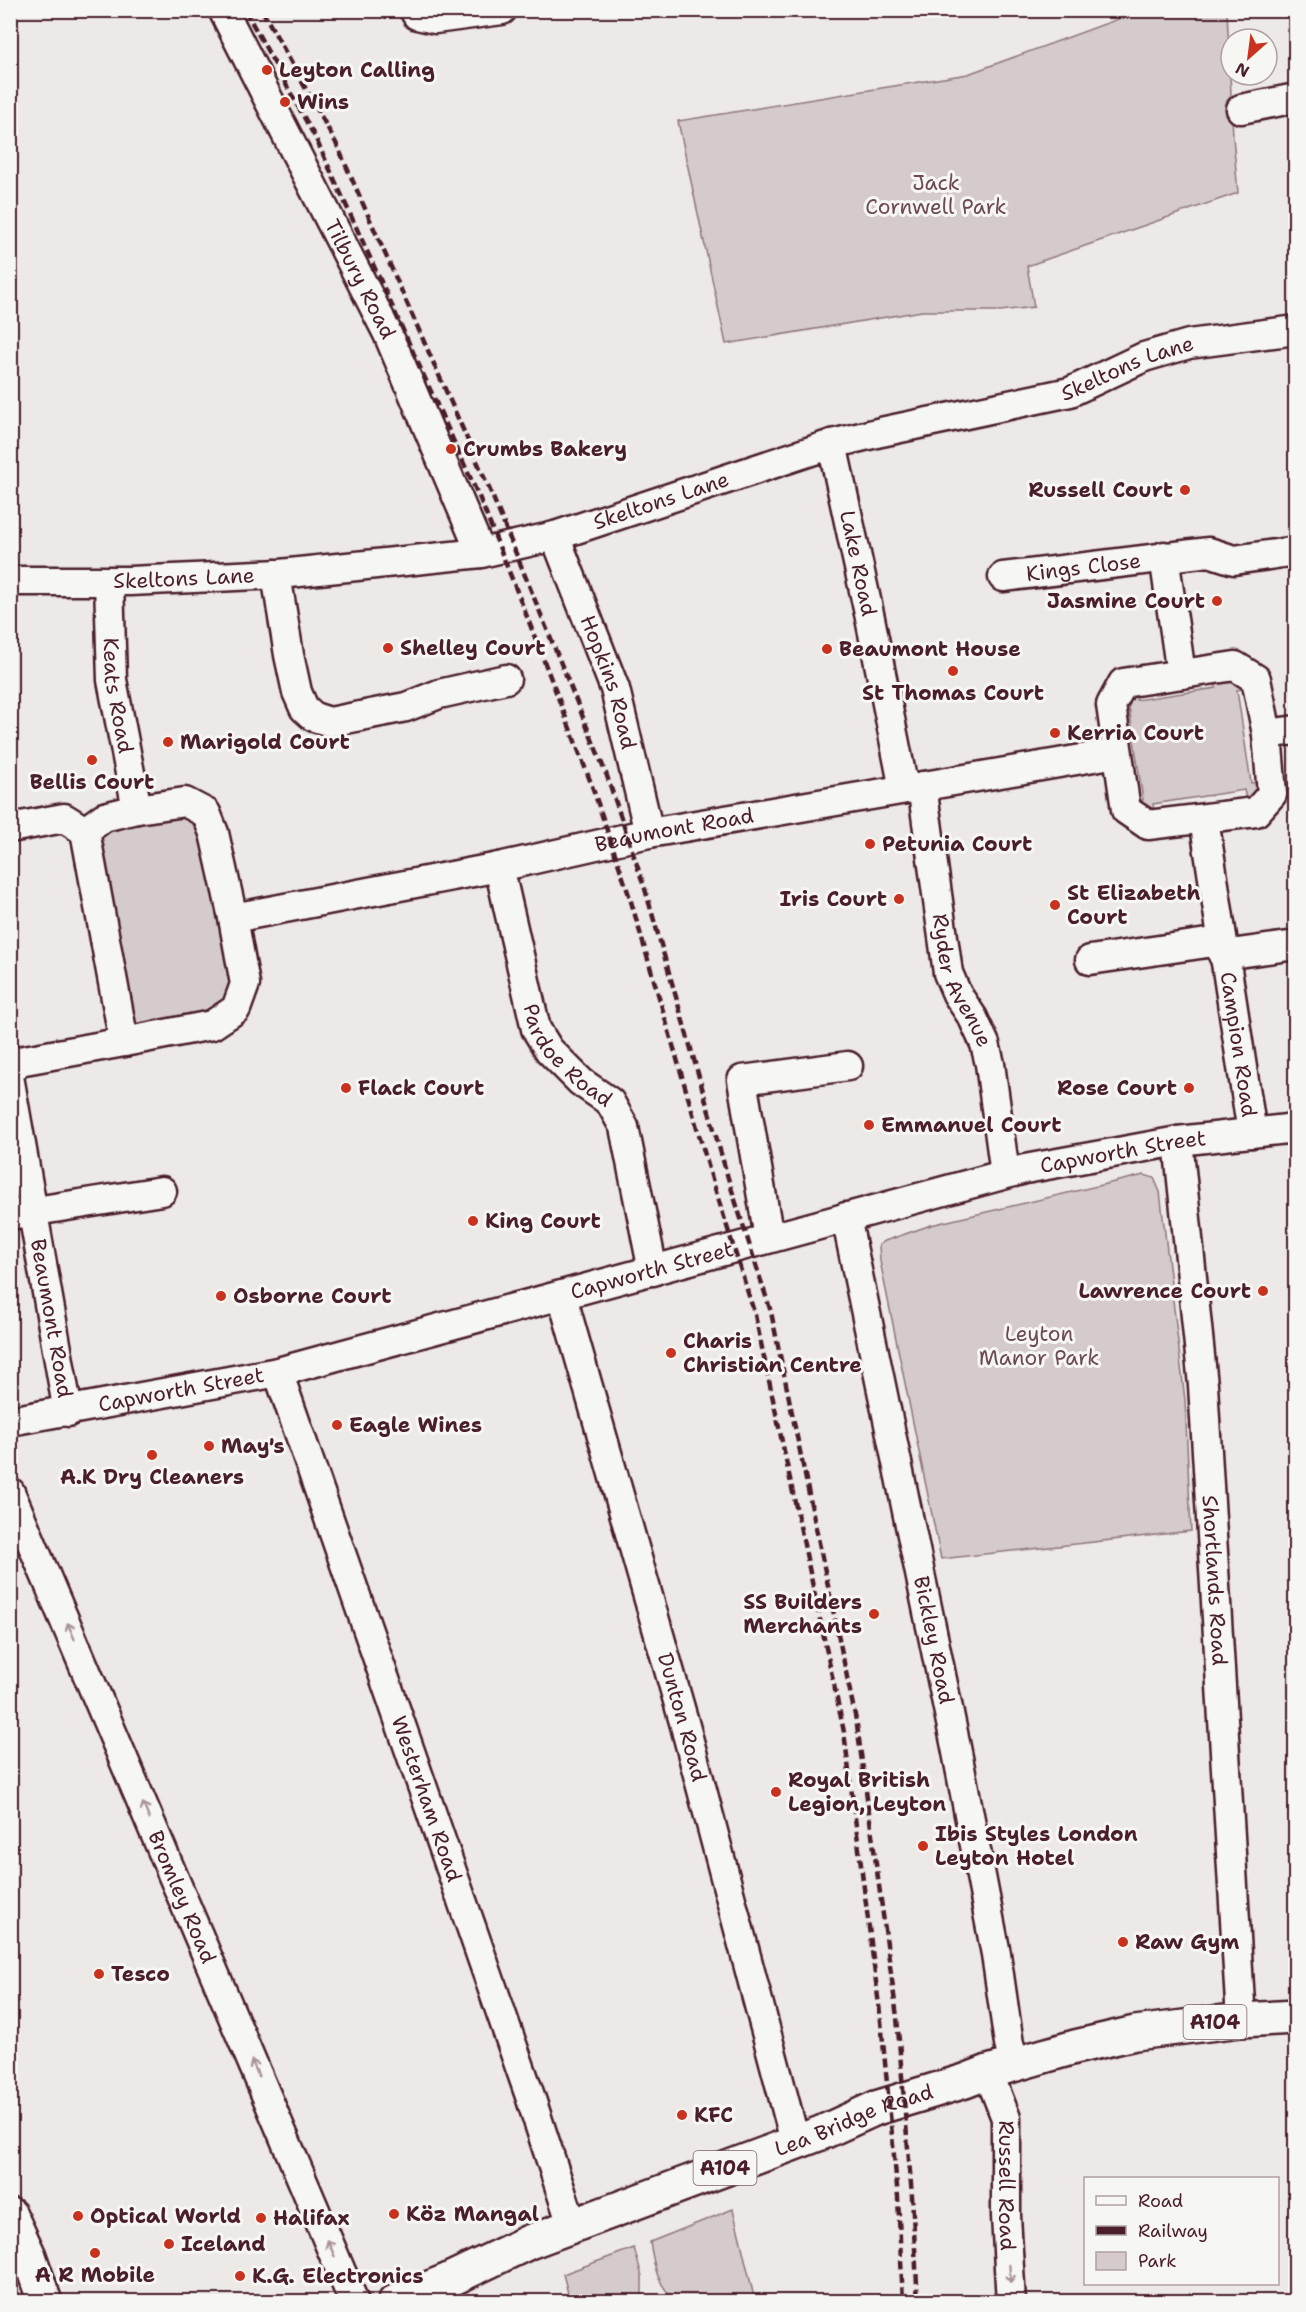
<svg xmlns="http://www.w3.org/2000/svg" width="1306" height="2312" font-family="'Shantell Sans',sans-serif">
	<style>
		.green { fill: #d4cbca; stroke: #8f757a; stroke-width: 1.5 }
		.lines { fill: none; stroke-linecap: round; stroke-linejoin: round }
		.minor-casing { stroke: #4a1f2b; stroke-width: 33 }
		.major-casing { stroke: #4a1f2b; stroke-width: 38 }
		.minor { stroke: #f6f6f2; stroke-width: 28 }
		.major { stroke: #f6f6f2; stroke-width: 33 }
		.rail { stroke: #4a1f2b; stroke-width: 4.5; stroke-dasharray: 9 4.5; stroke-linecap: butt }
		.oneway { stroke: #a99598 }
		.poi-dot { fill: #c8321e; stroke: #f6f6f2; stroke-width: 2 }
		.labels { text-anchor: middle; stroke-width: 6; stroke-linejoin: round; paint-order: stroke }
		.shield { fill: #f6f6f2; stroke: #7e6067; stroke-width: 1.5 }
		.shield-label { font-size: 20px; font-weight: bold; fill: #4a1f2b }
		.poi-label { font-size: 21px; font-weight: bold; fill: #4a1f2b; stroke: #f6f6f2; text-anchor: start }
		.park-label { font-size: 21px; fill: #6c4a53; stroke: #f6f6f2 }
		.street-label { font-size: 21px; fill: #4a1f2b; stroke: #f6f6f2 }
	</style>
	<rect width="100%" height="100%" fill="#ece9e6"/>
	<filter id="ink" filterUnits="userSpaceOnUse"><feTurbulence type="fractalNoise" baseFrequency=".0167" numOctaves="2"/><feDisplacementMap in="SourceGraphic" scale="12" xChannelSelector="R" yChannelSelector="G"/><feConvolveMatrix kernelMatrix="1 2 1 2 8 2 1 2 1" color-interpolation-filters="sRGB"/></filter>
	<g filter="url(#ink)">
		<g class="green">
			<path d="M 1140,11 L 1227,11 L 1233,137 L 1238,193 L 1027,266 L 1034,307 L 1000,311 L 922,311 L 726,344 L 678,121 L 968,74 Z"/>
			<path d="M 1233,676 L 1246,688 L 1237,690 L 1251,783 L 1260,782 L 1255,797 L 1246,799 L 1244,790 L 1153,804 L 1154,813 L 1136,802 L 1143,800 L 1129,707 L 1121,707 L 1134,691 L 1136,700 L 1216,688 L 1215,678 Z"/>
			<path d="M 206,813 L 236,1009 L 124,1042 L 89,855 L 104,817 Z"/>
			<path d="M 1144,1175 L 1154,1178 L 1160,1192 L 1185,1400 L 1191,1531 L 941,1559 L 880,1261 L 879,1245 L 885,1241 L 931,1225 Z"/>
			<path d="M 733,2209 L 755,2301 L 676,2301 C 657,2285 654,2266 650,2242 Z"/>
			<path d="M 634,2248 L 642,2276 L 642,2301 L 570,2301 L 563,2274 Z"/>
		</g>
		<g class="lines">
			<g class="minor-casing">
				<g id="minor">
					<path id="s1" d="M 223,10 L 388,334 L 481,553"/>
					<path d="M 414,10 L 417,15 L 435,19 L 502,10"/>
					<path d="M 1241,109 L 1296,98"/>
					<path id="s2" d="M 832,444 L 870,618 L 904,789"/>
					<path id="s3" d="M 555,536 L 615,689 L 649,833"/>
					<path d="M 1164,556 L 1181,674"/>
					<path d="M 276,574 L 289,655 L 297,692 L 304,708 L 314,717 L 330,722 L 406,707 L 439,694 L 506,679"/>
					<path id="s4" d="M 1003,577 L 1209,552 L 1234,560 L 1296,551"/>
					<path id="s5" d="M 10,581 L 130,581 L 280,574 L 481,553 L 555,536 L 832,444 L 881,432 L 1070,392 L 1144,357 L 1189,344 L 1296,330"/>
					<path id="s6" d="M 109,582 L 112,680 L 137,809"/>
					<path d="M 1235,666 L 1256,679 L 1267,734 L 1272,794 L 1256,812 L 1148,825 L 1126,810 L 1111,705 L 1123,683 Z"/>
					<path d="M 1267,734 L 1296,730"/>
					<path id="s7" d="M 922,786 L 948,973 L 957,994 L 973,1018 L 985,1044 L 990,1064 L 1005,1174"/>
					<path d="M 185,802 L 206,813 L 214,833 L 233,918 L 245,984 L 236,1009 L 212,1025 L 124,1042 L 85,831 L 104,817 L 137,809 Z"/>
					<path id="s8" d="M 1204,819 L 1252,1133"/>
					<path d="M 10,828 L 64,818 L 85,831"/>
					<path id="s9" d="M 499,867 L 536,1029 L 549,1050 L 581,1082 L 610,1102 L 624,1127 L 653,1271"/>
					<path id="s10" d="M 233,918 L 499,867 L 649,833 L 1117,753"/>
					<path d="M 1223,955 L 1296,945"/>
					<path d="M 1090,960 L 1221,941"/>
					<path d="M 10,1072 L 19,1061 L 124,1042"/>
					<path id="s11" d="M 10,1082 L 68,1412"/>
					<path id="s12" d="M 1178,1141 L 1203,1385 L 1241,2020"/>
					<path d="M 10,1215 L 162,1191"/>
					<path id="s13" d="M 846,1217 L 956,1747 L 996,1954 L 1009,2044 L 1014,2064"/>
					<path d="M 769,1238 L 742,1080 L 848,1066"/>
					<path id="s14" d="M 562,1296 L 684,1722 L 795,2141"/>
					<path id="s15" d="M 278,1372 L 530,2096 L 572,2225"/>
					<path id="s16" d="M 10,1421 L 278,1372 L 1025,1169 L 1178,1141 L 1296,1128"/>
					<path id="s17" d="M 10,1492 L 354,2302"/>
					<path id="s18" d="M 988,2072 L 1006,2118 L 1006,2216 L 1011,2302"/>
				</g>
			</g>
			<g class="major-casing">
				<g id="major">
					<path d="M 10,2215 L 29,2256 L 45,2302"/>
					<path id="s19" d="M 395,2302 L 449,2280 L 529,2242 L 821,2133 L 876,2108 L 965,2081 L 988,2072 L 1075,2047 L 1135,2033 L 1241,2020 L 1296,2017"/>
				</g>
			</g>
			<use href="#minor" class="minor"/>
			<use href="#major" class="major"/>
			<g class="rail">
				<path d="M 245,10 L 316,139 L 480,499 L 524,609 L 591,783 L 630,898 L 712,1179 L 755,1315 L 844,1732 L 881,2021 L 898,2197 L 903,2302"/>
				<path d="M 262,10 L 336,143 L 492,495 L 607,776 L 645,889 L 728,1178 L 771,1312 L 857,1725 L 897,2017 L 912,2196 L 918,2302"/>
			</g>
		</g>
		<defs><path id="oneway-shaft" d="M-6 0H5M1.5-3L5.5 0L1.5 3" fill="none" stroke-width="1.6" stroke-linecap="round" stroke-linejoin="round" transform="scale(1.5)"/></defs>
		<g class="oneway">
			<use href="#oneway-shaft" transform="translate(71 1631) rotate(-113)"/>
			<use href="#oneway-shaft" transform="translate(146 1811) rotate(-112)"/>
			<use href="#oneway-shaft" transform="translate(255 2068) rotate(-113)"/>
			<use href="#oneway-shaft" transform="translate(331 2248) rotate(-113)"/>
			<use href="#oneway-shaft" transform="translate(1010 2274) rotate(86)"/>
		</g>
	</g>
	<g class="poi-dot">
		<circle cx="267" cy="70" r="6"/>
		<circle cx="285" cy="102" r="6"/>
		<circle cx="451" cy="449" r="6"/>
		<circle cx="1185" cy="490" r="6"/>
		<circle cx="1217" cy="601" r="6"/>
		<circle cx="388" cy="648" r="6"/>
		<circle cx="827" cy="649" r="6"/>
		<circle cx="953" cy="671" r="6"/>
		<circle cx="1055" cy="733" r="6"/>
		<circle cx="168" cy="742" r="6"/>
		<circle cx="92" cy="760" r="6"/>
		<circle cx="870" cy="844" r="6"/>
		<circle cx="899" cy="899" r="6"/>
		<circle cx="1055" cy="905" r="6"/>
		<circle cx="346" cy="1088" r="6"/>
		<circle cx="1189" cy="1088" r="6"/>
		<circle cx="869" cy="1125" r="6"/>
		<circle cx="473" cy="1221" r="6"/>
		<circle cx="1263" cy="1291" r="6"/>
		<circle cx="221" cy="1296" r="6"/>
		<circle cx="671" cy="1353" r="6"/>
		<circle cx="337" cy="1425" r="6"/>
		<circle cx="209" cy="1446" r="6"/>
		<circle cx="152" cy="1455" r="6"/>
		<circle cx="874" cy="1614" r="6"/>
		<circle cx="776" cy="1792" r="6"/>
		<circle cx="923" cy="1846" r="6"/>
		<circle cx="1123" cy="1942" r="6"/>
		<circle cx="99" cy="1974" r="6"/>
		<circle cx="682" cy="2115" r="6"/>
		<circle cx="394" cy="2214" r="6"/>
		<circle cx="78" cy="2216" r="6"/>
		<circle cx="261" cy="2218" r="6"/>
		<circle cx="169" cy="2244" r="6"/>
		<circle cx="95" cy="2253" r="6"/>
		<circle cx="240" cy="2276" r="6"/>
	</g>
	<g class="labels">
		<g class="shield">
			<rect x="1183.5" y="2005" width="63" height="34" rx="4.5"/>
			<rect x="693.5" y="2151" width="63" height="34" rx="4.5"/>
		</g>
		<g class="shield-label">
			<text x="1215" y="2029">A104</text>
			<text x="725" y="2175">A104</text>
		</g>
		<g class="poi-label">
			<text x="279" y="77">Leyton Calling</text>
			<text x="297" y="109">Wins</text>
			<text x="463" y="456">Crumbs Bakery</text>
			<text x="1173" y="497" text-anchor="end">Russell Court</text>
			<text x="1205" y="608" text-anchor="end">Jasmine Court</text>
			<text x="400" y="655">Shelley Court</text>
			<text x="839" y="656">Beaumont House</text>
			<text x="953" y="700" text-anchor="middle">St Thomas Court</text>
			<text x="1067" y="740">Kerria Court</text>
			<text x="180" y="749">Marigold Court</text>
			<text x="92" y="789" text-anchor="middle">Bellis Court</text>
			<text x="882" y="851">Petunia Court</text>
			<text x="1067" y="900">St Elizabeth<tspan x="1067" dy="24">Court</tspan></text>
			<text x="887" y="906" text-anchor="end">Iris Court</text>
			<text x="358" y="1095">Flack Court</text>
			<text x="1177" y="1095" text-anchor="end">Rose Court</text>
			<text x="881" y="1132">Emmanuel Court</text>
			<text x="485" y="1228">King Court</text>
			<text x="1251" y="1298" text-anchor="end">Lawrence Court</text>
			<text x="233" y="1303">Osborne Court</text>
			<text x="683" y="1348">Charis<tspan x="683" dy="24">Christian Centre</tspan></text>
			<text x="349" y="1432">Eagle Wines</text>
			<text x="221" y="1453">May's</text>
			<text x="152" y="1484" text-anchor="middle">A.K Dry Cleaners</text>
			<text x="862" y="1609" text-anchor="end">SS Builders<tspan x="862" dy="24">Merchants</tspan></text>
			<text x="788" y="1787">Royal British<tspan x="788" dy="24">Legion, Leyton</tspan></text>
			<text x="935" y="1841">Ibis Styles London<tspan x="935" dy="24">Leyton Hotel</tspan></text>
			<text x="1135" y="1949">Raw Gym</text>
			<text x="111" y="1981">Tesco</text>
			<text x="694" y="2122">KFC</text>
			<text x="406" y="2221">Köz Mangal</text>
			<text x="90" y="2223">Optical World</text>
			<text x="273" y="2225">Halifax</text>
			<text x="181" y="2251">Iceland</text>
			<text x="95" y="2282" text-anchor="middle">A R Mobile</text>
			<text x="252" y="2283">K.G. Electronics</text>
		</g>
		<g class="park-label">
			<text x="936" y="190">Jack<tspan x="936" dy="24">Cornwell Park</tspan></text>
			<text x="1039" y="1341">Leyton<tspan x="1039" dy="24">Manor Park</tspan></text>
		</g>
		<g class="street-label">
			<text dy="7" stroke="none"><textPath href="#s1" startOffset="302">Tilbury Road</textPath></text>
			<text dy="7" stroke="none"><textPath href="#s5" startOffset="1146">Skeltons Lane</textPath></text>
			<text dy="7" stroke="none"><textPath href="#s5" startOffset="660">Skeltons Lane</textPath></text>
			<text dy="7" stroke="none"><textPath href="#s2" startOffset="122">Lake Road</textPath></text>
			<text dy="7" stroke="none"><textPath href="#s4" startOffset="81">Kings Close</textPath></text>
			<text dy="7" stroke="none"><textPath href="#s5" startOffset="174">Skeltons Lane</textPath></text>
			<text dy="7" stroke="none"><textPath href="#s3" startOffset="156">Hopkins Road</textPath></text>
			<text dy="7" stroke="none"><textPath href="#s6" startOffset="114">Keats Road</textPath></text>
			<text dy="7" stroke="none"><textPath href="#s10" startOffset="450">Beaumont Road</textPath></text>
			<text dy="7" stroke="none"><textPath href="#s7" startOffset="200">Ryder Avenue</textPath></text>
			<text dy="7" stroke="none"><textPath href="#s8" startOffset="228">Campion Road</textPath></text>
			<text dy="7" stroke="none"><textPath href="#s9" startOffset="206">Pardoe Road</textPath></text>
			<text dy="7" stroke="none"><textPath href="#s16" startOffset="1146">Capworth Street</textPath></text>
			<text dy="7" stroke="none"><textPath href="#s16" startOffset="660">Capworth Street</textPath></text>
			<text dy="7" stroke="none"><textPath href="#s11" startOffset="240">Beaumont Road</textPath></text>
			<text dy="7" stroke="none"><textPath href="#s16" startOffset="174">Capworth Street</textPath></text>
			<text dy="7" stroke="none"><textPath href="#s12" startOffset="441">Shortlands Road</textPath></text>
			<text dy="7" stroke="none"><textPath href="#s13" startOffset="432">Bickley Road</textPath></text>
			<text dy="7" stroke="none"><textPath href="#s14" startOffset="438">Dunton Road</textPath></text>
			<text dy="7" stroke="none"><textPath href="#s15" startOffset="452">Westerham Road</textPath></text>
			<text dy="7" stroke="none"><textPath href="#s17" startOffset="440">Bromley Road</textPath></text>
			<text dy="7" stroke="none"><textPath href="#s19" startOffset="494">Lea Bridge Road</textPath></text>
			<text dy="7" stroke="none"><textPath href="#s18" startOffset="117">Russell Road</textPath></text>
		</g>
	</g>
	<rect width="1306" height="2312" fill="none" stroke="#f6f6f2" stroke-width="36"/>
	<rect x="18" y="18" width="1270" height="2276" fill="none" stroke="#4a1f2b" stroke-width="2" filter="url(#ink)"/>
	<rect x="1084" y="2177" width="195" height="108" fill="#f6f6f2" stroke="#b1a0a2" stroke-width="1.5"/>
	<rect x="1096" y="2196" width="30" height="9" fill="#f6f6f2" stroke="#b1a0a2" stroke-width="1.5"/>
	<text x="1138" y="2207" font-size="18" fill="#4a1f2b">Road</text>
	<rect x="1096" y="2226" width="30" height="9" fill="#4a1f2b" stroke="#b1a0a2" stroke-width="1.5"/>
	<text x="1138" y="2237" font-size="18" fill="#4a1f2b">Railway</text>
	<rect x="1096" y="2252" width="30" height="18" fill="#d4cbca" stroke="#b1a0a2" stroke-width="1.5"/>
	<text x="1138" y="2267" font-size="18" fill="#4a1f2b">Park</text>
	<g transform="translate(1249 57) rotate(208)"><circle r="28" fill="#f6f6f2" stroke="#b1a0a2" stroke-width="1.5"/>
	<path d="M0-4.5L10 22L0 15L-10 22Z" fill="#c8321e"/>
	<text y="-9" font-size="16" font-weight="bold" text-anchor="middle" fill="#4a1f2b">N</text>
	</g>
</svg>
